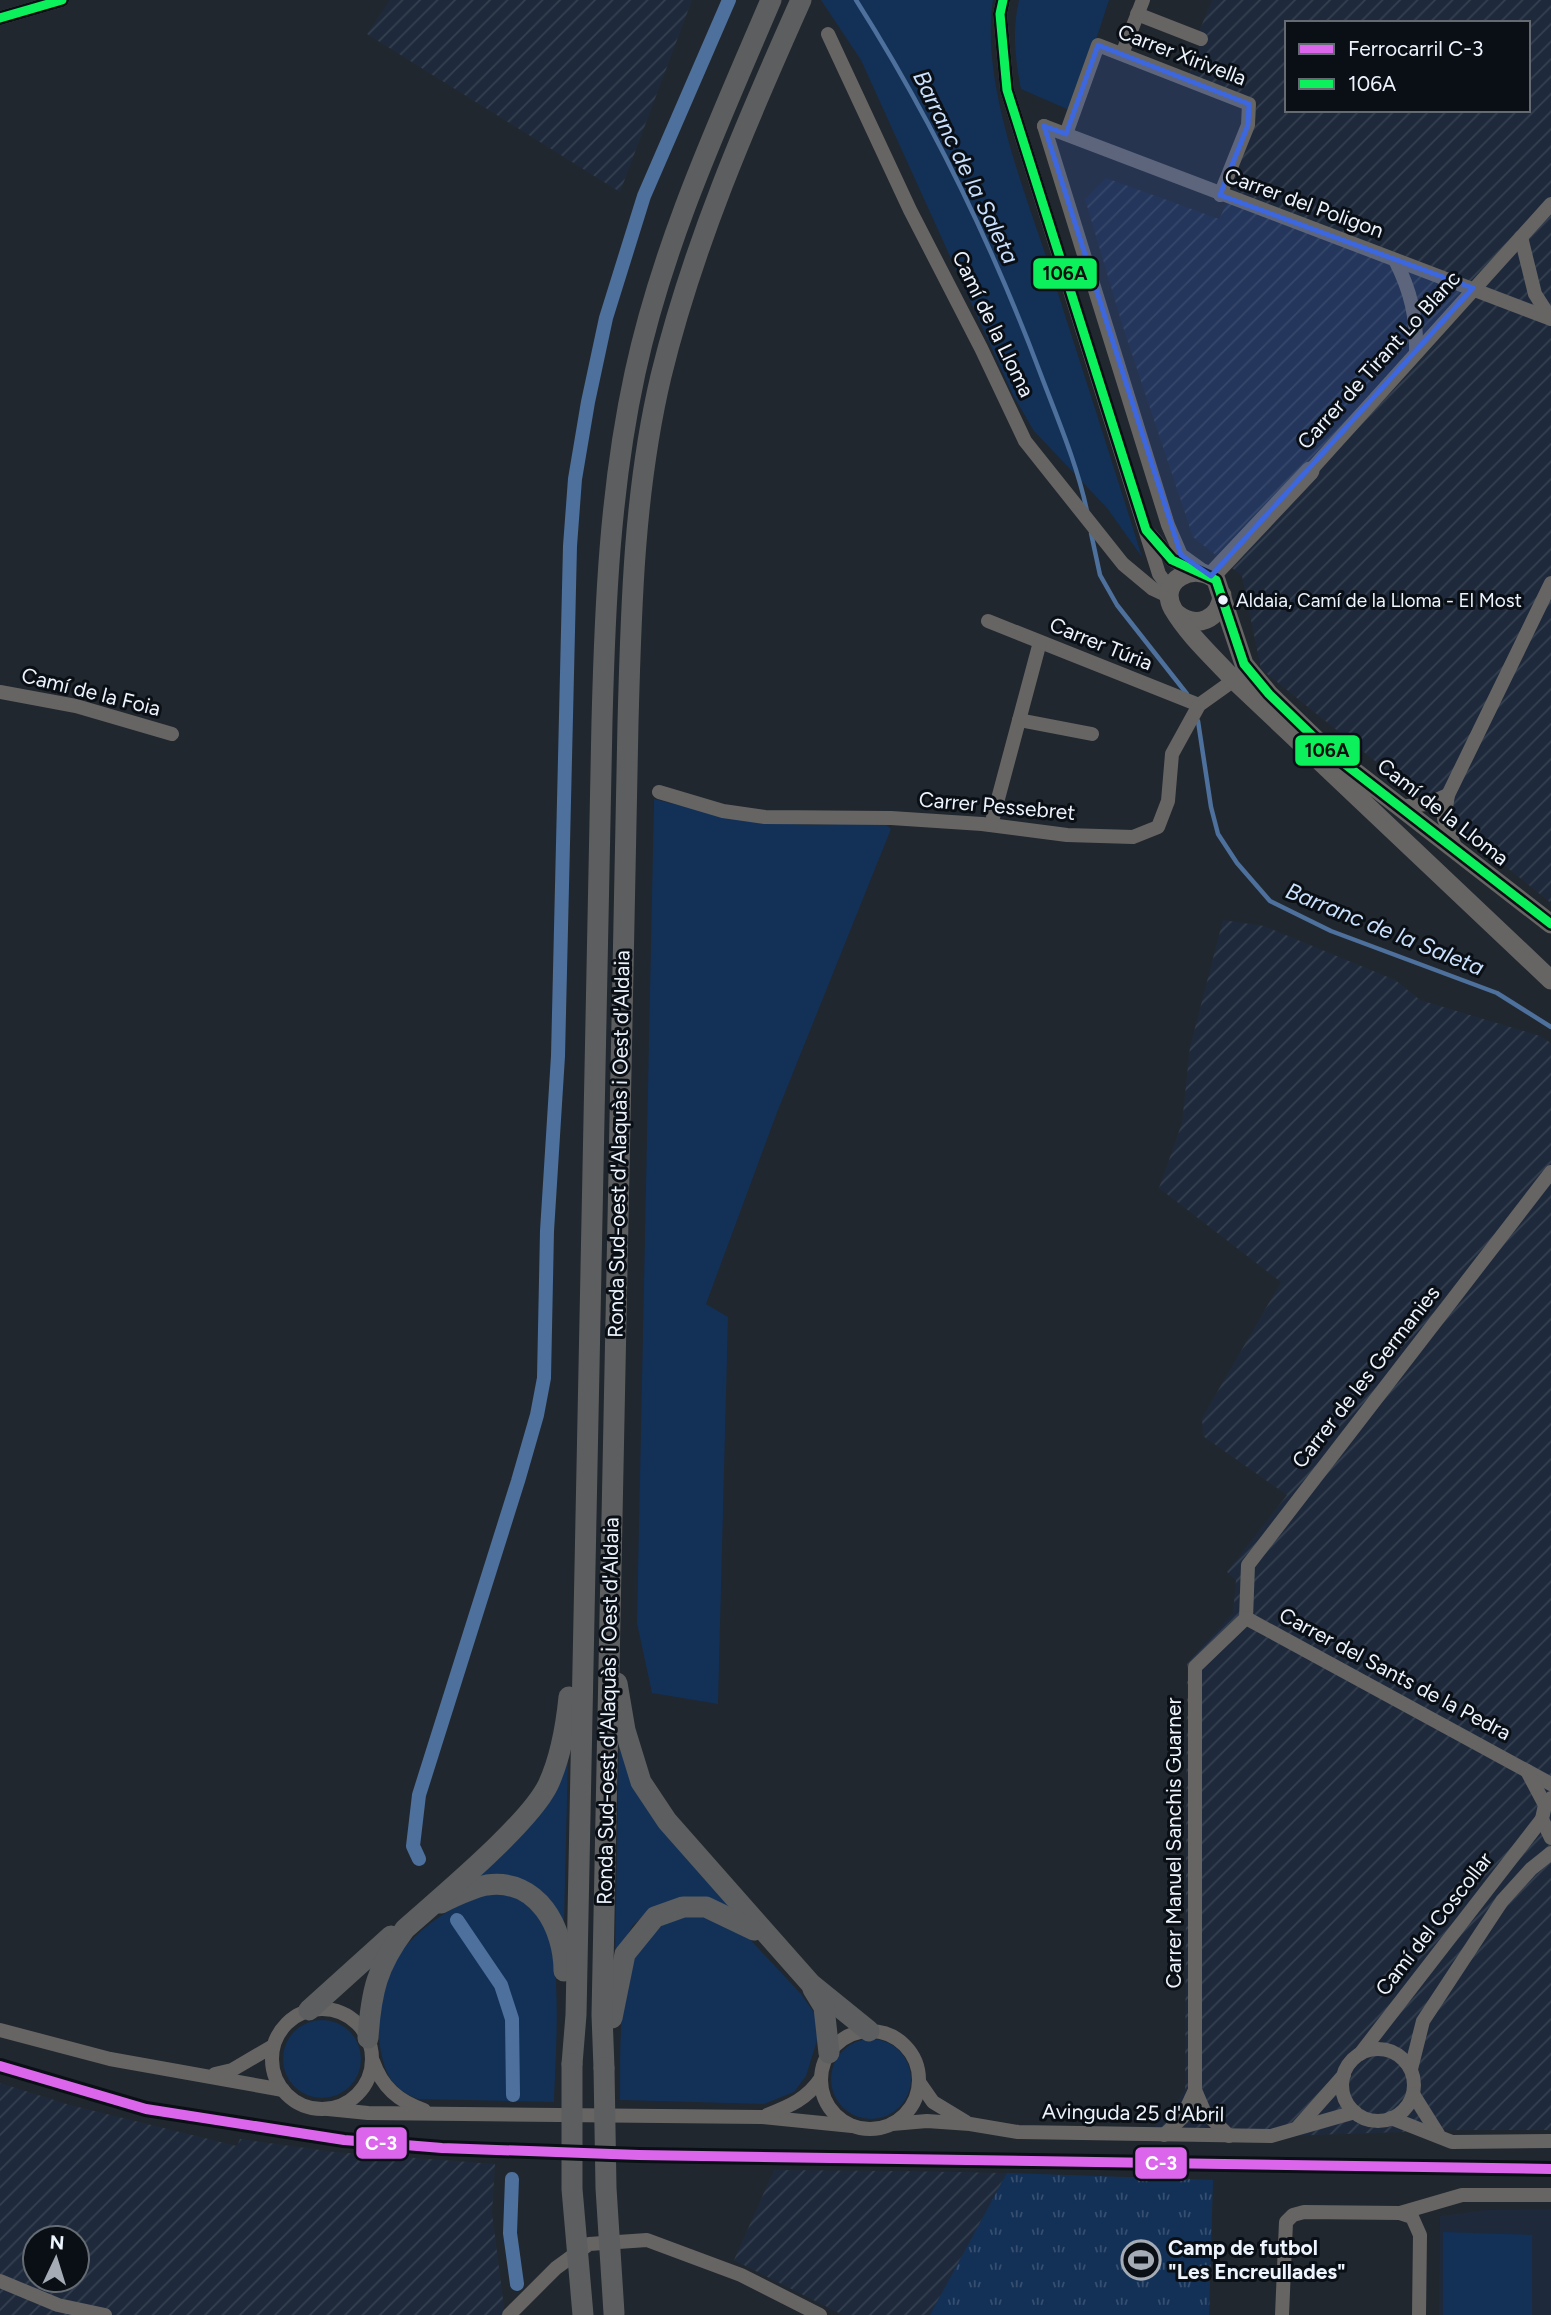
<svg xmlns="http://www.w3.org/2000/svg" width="1551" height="2315" font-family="Figtree,sans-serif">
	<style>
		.built { fill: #1e2a3c }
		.industrial { fill: url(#industrial-furrows); fill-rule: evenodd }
		.green { fill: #133157 }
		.park { fill: url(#park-tufts) }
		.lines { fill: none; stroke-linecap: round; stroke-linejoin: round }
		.stream { stroke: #4d709c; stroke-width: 4.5 }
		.canal { stroke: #4d709c; stroke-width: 14 }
		.minor { stroke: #666564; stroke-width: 14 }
		.tertiary { stroke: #666564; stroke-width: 19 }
		.secondary { stroke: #5d5e5f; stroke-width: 21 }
		.secondary-bridge { stroke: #5d5e5f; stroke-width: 21 }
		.bus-1-casing { stroke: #0a0f15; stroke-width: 14 }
		.bus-1 { stroke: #0cf15b; stroke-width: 9 }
		.rail-1-casing { stroke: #0a0f15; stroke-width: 16 }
		.rail-1 { stroke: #db66eb; stroke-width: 10 }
		.marked { fill: #3c67de; fill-opacity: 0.2; stroke: #3c67de; stroke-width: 5; stroke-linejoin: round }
		.bus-dot { fill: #edf4fd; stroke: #0a0f15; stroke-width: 2.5 }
		.labels { text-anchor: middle; stroke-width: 6; stroke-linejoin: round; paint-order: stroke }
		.bus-label { font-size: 19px; fill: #edf4fd; stroke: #0a0f15; text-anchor: start }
		.street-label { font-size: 21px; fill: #edf4fd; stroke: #0a0f15 }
		.poi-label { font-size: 21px; font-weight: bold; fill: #edf4fd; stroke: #0a0f15; text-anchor: start }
		.water-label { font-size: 23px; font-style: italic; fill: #cbe1fe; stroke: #0a0f15 }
		.line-badge { stroke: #0a0f15; stroke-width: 2.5 }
		.badge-label { font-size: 19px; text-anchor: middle; font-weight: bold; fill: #fff }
		.pale-badge-label { font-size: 19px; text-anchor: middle; font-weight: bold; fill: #111 }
	</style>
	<defs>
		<pattern id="industrial-furrows" width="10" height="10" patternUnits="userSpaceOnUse" patternTransform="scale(1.75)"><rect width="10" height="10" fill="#1e2a3c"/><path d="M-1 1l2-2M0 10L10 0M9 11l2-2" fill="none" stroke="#343f4f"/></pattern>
		<pattern id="park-tufts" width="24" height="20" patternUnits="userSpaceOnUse" patternTransform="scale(1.75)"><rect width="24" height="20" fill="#133157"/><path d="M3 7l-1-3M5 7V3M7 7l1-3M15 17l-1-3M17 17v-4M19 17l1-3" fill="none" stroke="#364f70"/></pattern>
	</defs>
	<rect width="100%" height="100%" fill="#21272e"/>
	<path class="built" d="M 1551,2209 L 1551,2315 L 1439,2315 L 1440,2216 L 1485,2210 Z"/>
	<g class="industrial">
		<path d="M 390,0 L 692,0 L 620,192 L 367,34 Z"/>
		<path d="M 1212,0 L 1551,0 L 1551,903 L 1261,669 L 1242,576 L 1193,537 L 1122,324 L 1085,199 L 1106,178 L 1219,219 L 1236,185 L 1233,176 L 1257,118 L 1253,117 L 1258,103 L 1189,74 L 1203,37 L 1198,34 ZM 1287,23 L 1528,23 L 1528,110 L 1287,110 Z"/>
		<path d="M 1223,920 L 1264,926 L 1395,980 L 1420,1000 L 1540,1036 L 1551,1043 L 1551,2130 L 1459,2130 L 1163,2140 L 1152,2120 L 1171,2111 L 1185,2090 L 1187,1663 L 1233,1613 L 1236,1580 L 1227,1572 L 1287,1495 L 1203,1436 L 1202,1418 L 1281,1282 L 1159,1188 L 1182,1123 L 1190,1047 Z"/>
		<path d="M 0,2083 L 70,2105 L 237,2146 L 240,2139 L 335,2152 L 495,2164 L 492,2213 L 505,2315 L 0,2315 ZM 35,2238 L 77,2238 L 77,2280 L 35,2280 Z"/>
		<path d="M 774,2170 L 896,2171 L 1007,2173 L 930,2315 L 843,2315 L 734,2260 Z"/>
	</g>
	<g class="green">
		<path d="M 821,0 L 993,0 C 980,86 1027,195 1053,278 C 1083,371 1113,464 1142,557 L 1107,508 L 1034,431 L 1013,395 L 861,60 Z"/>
		<path d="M 1019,0 L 1109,0 L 1074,107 L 1067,109 L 1021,89 C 1015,58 1012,31 1019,0 Z"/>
		<path d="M 654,799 C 690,808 726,818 764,822 C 803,827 843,824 883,822 L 891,829 L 776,1115 L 706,1304 L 728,1317 L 718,1704 L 652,1693 L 637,1623 Z"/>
		<path d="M 619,1749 L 736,1907 L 652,1909 L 633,1925 L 615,1957 Z"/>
		<path d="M 568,1759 L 564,1922 L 563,1923 L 556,1911 L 467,1883 Z"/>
		<path d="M 487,1893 C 508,1894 526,1898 540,1915 C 565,1943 555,2062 554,2102 L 418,2099 C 392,2089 384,2073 380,2046 C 378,2028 374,2010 379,1992 C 393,1945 443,1908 487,1893 Z"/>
		<path d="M 702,1913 L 743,1932 L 801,1994 L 815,2014 L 819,2034 L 806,2076 L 794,2092 L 764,2104 L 620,2100 C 621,2052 614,1951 660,1923 C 670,1916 690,1916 702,1913 Z"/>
		<circle cx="322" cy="2059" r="39"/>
		<circle cx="871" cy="2079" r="40"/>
		<path d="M 1443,2232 L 1532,2235 L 1532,2315 L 1443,2315 Z"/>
	</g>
	<path class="park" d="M 1007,2173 L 1213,2180 L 1209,2315 L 930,2315 Z"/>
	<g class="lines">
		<g class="stream">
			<path d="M 856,0 C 931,118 992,244 1041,375 C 1058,420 1077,464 1087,511"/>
			<path d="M 1091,533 L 1100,575 L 1117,605 L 1187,694"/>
			<path d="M 1198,721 L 1211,807 L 1218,834 L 1237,863 L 1270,901 L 1331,931 L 1497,993 L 1551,1027"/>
		</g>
		<g class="canal">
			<path d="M 419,1859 L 413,1846 L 419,1795 L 518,1481 L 537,1415 L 544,1378 L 547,1231 L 558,1056 L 570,546 L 575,479 L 588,402 L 606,318 L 644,196 L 729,0"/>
			<path d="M 457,1920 L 501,1985 L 512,2019 L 513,2095"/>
			<path d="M 512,2179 L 510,2233 L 517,2284"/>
		</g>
		<g class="minor">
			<path d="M 1003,0 L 1000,14 L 1007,90 L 1159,574 L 1171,591"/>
			<path d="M 1137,14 L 1201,39"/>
			<path d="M 0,18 L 62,0"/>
			<path d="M 828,34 L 910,210 L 981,348 L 1025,441 L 1123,564 L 1153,589 L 1170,597"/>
			<path d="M 1122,54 L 1143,0"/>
			<path d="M 1044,126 L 1551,319"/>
			<path d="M 1044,126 L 1168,525 L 1181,555 L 1206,573"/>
			<path d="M 1066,134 L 1098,45 L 1249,104 L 1248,125 L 1220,195"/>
			<path d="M 1521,237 L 1535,294 L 1551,319"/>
			<path d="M 1395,260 C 1411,291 1417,318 1416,353"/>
			<path d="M 1310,471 L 1551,204"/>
			<path d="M 1150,534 L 1172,560 L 1188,568"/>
			<path d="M 988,621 L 1199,705"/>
			<path d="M 0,692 L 76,706 L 172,734"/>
			<path d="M 1019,720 L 1092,734"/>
			<path d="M 659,792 L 723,811 L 765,817 L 891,818 L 982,824 L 1067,835 L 1133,837 L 1158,827 L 1168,801 L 1172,754 L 1199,705 L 1234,680"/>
			<path d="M 1398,807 L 1427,804 L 1448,795"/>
			<path d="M 991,825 L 1040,642"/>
			<path d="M 1456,849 L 1444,819 L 1448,795 L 1551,583"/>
			<path d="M 1246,1618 L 1248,1565 L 1551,1172"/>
			<path d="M 1246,1618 L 1551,1784"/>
			<path d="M 1527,1771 L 1545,1805"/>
			<path d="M 1551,1798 L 1545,1805 L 1542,1819 L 1551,1838"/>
			<circle cx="322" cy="2059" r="50"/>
			<path d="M 0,2030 L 110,2059 L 283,2090"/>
			<circle cx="870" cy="2080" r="49"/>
			<circle cx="1378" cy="2085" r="36"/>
			<path d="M 1360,2054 L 1542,1819"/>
			<path d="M 373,2061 C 382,2087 398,2101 424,2110"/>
			<path d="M 1411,2069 L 1423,2021 L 1502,1901 L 1531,1869 L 1551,1853"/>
			<path d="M 215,2074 L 232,2070 L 273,2046"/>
			<path d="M 919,2082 L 933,2102 L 966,2122"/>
			<path d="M 1195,2090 L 1204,2111 L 1229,2136"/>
			<path d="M 1413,2094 L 1438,2134"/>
			<path d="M 328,2109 L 368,2113 L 762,2117 L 852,2126"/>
			<path d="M 767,2115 C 790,2106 807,2099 821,2078"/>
			<path d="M 1391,2118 L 1452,2142 L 1551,2141"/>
			<path d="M 892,2124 L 927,2121 L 970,2124 L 1018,2132 L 1271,2136 L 1355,2112"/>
			<path d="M 1298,2127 L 1344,2075"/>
			<path d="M 1164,2135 L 1182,2118 L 1195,2090 L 1195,1667 L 1246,1618"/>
			<path d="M 1400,2213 L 1462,2195 L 1551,2195"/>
			<path d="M 0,2281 L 58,2305 L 105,2315"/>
			<path d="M 509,2315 L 556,2268 L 589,2244 L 647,2240 L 741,2275 L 820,2315"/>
			<path d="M 1282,2315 L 1286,2222 L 1293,2215 L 1304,2212 L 1400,2213 L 1412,2217 L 1420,2235 L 1419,2315"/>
		</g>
		<g class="tertiary">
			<path d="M 1211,576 L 1310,471"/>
			<path d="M 1177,614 C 1196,629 1220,620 1222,595"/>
			<path d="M 1551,924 L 1328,751 L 1269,694 L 1244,664 L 1216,580 C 1195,561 1157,580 1173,609 C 1189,636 1213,657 1234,680 L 1551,980"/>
		</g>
		<g class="secondary">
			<path d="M 617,1683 L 625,1730 L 641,1782 L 667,1821 L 811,1984 L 869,2031"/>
			<path d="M 441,1903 C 455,1896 471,1888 487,1885 C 538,1878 564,1928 564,1971"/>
			<path d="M 813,1989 L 824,2007 L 829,2053"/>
			<path d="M 309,2010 L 391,1936"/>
			<path d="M 612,2018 L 625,1954 L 655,1917 L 683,1907 L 706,1907 L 754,1930"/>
			<path d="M 368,2038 C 371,1992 377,1966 405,1929 C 441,1897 529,1824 548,1785 C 561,1757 566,1727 569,1697"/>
			<path d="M 572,2064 L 576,2015 L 602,721 C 605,604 610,488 635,373 C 663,243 719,122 771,0"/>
			<path d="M 604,2068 L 602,2015 L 628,723 C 631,607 634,490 661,376 C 693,245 746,123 801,0"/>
		</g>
		<g class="secondary-bridge">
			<path d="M 572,2064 L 572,2189 L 583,2315"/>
			<path d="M 604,2068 L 606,2188 L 614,2313"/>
		</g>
		<g class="bus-1-casing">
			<g id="bus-1">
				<path d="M 1003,0 L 1000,14 L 1007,90 L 1146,530 L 1172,560 L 1216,580 L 1244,664 L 1269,694 L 1328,751 L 1551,924"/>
				<path d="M 0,18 L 62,0"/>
			</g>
		</g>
		<use href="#bus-1" class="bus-1"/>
		<g class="rail-1-casing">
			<path id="rail-1" d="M 0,2066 L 146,2109 L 344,2140 L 442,2148 L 639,2155 L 1551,2169"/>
		</g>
		<use href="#rail-1" class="rail-1"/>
	</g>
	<path class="marked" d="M 1098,45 L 1249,104 L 1248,125 L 1220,195 L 1473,288 L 1211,576 L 1181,555 L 1044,126 L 1066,134 Z"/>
	<defs>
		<g id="stadium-ring" transform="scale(2.0125)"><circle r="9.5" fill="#0a0f15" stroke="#a6acb5" stroke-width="1.5"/><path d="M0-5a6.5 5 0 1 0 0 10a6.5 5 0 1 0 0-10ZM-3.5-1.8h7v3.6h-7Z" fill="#a6acb5"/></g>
	</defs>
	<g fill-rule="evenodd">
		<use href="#stadium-ring" x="1141" y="2260"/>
	</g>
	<circle class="bus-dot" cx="1223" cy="600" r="6"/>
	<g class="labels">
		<g class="bus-label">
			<text x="1236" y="607">Aldaia, Camí de la Lloma - El Most</text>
		</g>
		<g class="street-label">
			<text transform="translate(1182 55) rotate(21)" y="7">Carrer Xirivella</text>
			<text transform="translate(1304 203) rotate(20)" y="7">Carrer del Poligon</text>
			<text transform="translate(993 324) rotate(64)" y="7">Camí de la Lloma</text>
			<text transform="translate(1379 360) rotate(-48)" y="7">Carrer de Tirant Lo Blanc</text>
			<text transform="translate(1101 644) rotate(22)" y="7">Carrer Túria</text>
			<text transform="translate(91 692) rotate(14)" y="7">Camí de la Foia</text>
			<text transform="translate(997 806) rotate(5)" y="7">Carrer Pessebret</text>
			<text transform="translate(1443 812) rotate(38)" y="7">Camí de la Lloma</text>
			<text transform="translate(619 1144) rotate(-89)" y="7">Ronda Sud-oest d'Alaquàs i Oest d'Aldaia</text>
			<text transform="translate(1366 1377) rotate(-52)" y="7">Carrer de les Germanies</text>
			<text transform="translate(1395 1674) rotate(28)" y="7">Carrer del Sants de la Pedra</text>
			<text transform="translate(608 1711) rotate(-89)" y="7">Ronda Sud-oest d'Alaquàs i Oest d'Aldaia</text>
			<text transform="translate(1174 1843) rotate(-90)" y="7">Carrer Manuel Sanchis Guarner</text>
			<text transform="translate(1434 1924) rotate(-52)" y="7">Camí del Coscollar</text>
			<text transform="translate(1133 2113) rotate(1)" y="7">Avinguda 25 d'Abril</text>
		</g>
		<g class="poi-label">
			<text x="1168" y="2255">Camp de futbol<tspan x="1168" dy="24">"Les Encreullades"</tspan></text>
		</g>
		<g class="water-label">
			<text transform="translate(966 167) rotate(64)" y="8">Barranc de la Saleta</text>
			<text transform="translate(1385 929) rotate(22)" y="8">Barranc de la Saleta</text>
		</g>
	</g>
	<g class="line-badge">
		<rect x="1032" y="257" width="66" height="33" rx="7" fill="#0cf15b"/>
		<rect x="1294" y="734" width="67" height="33" rx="7" fill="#0cf15b"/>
		<rect x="355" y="2126" width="53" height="34" rx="7" fill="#db66eb"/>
		<rect x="1134" y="2146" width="54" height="34" rx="7" fill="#db66eb"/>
	</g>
	<g class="badge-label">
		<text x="381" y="2150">C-3</text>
		<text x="1161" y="2170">C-3</text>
	</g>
	<g class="pale-badge-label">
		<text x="1065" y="280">106A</text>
		<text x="1327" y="757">106A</text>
	</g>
	<rect x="1285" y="21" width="245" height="91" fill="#0a0f15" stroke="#656b72" stroke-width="2"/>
	<rect x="1299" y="44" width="35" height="10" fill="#db66eb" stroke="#656b72" stroke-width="2"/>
	<text x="1348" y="56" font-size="21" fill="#edf4fd">Ferrocarril C-3</text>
	<rect x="1299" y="79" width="35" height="10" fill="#0cf15b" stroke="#656b72" stroke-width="2"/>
	<text x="1348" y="91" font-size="21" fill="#edf4fd">106A</text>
	<g transform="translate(56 2259) rotate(4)"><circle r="33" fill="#0a0f15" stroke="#656b72" stroke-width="2"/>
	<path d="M0-5L12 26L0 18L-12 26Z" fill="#a6acb5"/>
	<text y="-10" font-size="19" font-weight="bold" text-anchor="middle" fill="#edf4fd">N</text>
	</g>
</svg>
